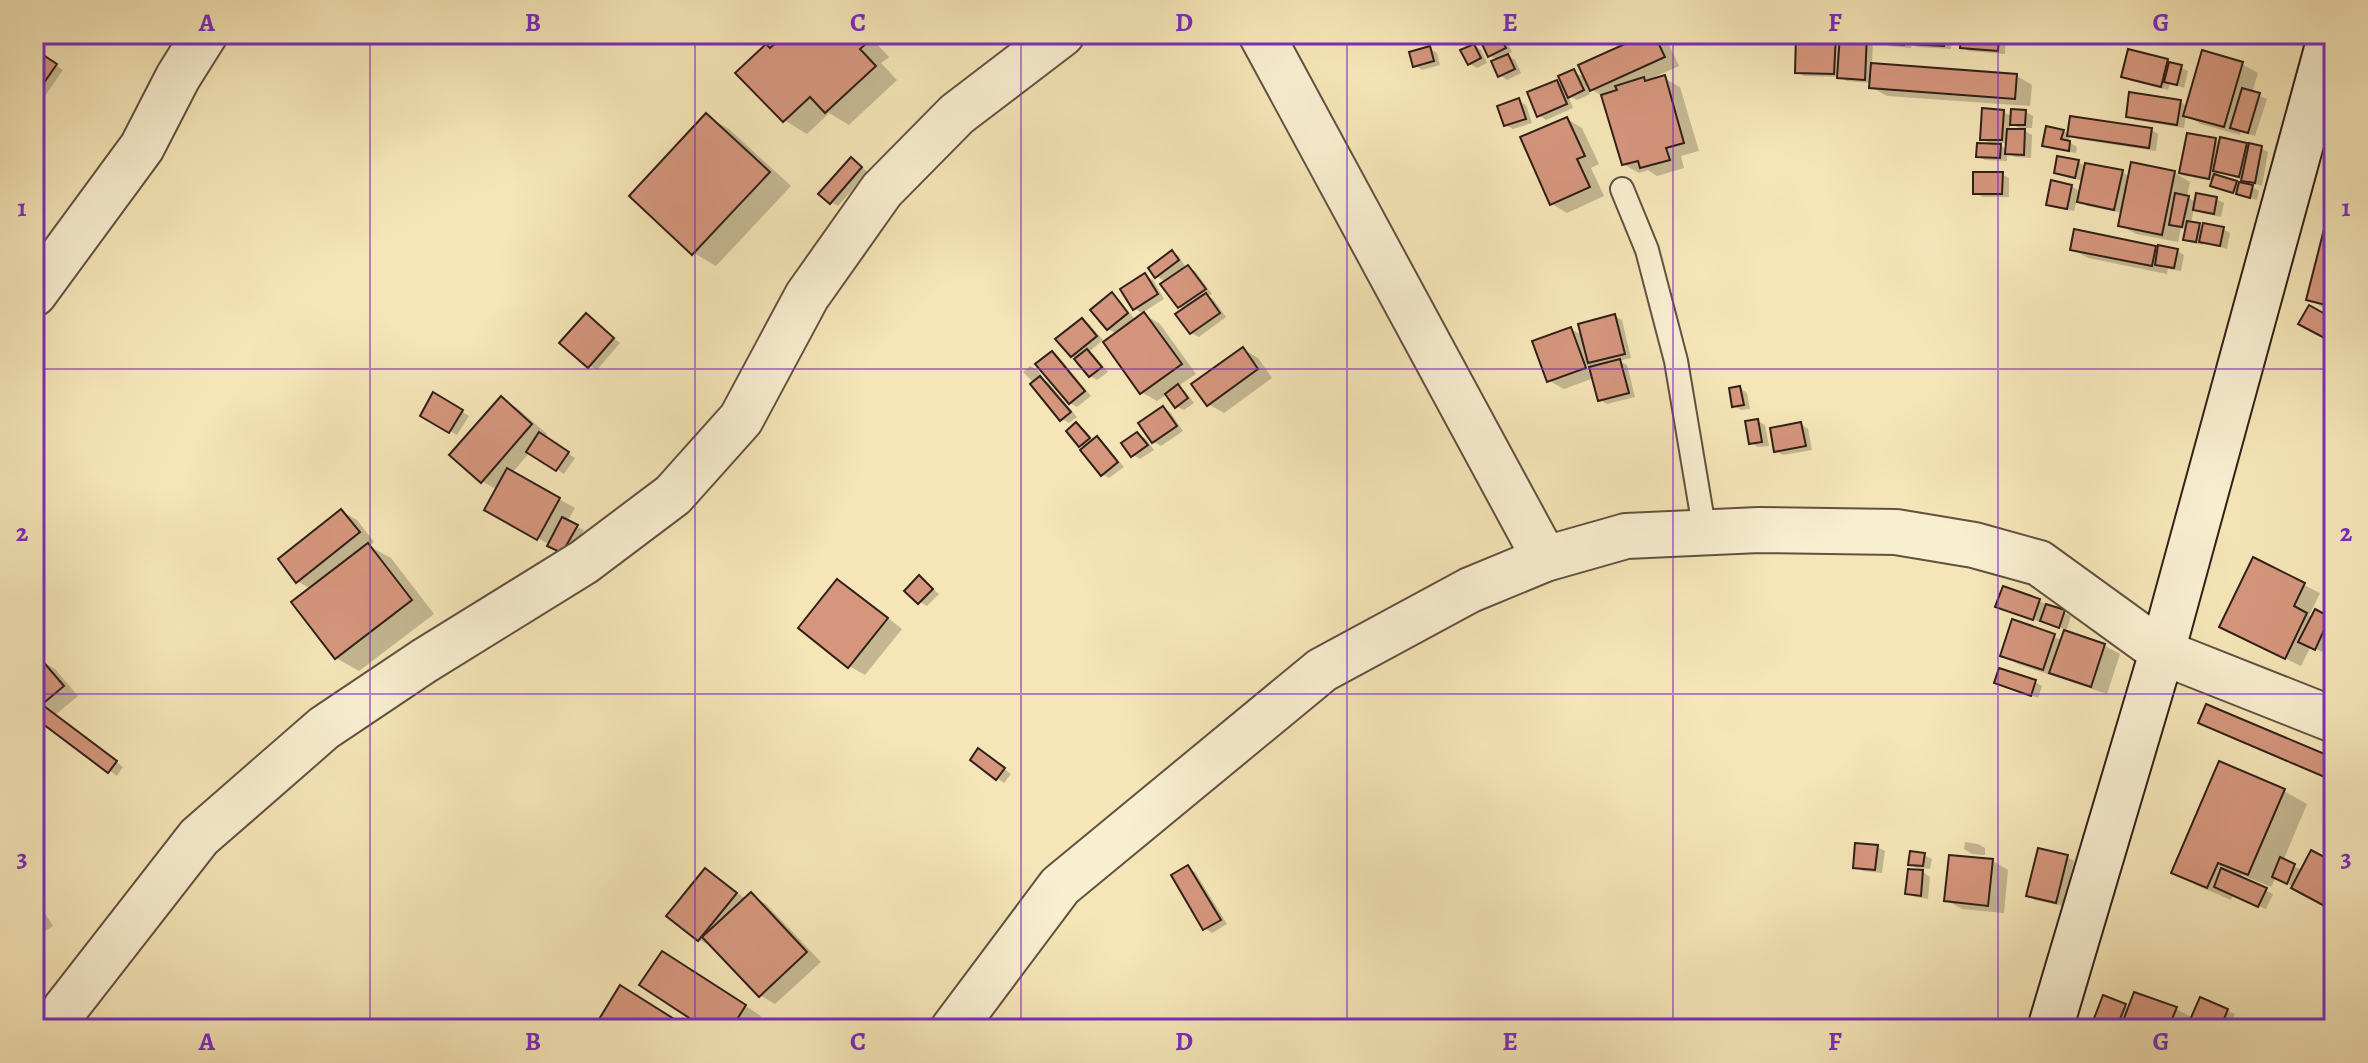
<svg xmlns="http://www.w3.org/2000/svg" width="2368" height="1063" font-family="Alegreya,serif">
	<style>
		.shadow { fill: #0003; fill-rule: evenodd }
		.building { fill: #d5967d; stroke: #312018; stroke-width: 2 }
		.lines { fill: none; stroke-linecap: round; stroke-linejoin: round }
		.lane-casing { stroke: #625140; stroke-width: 26 }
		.street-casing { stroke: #625140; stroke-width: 48 }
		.secondary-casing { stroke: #312018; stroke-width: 48 }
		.lane { stroke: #f8eed0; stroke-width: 22 }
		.street { stroke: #f8eed0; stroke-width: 44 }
		.secondary { stroke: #f8eed0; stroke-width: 44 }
		.grid { fill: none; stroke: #7b2cbf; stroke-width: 2; stroke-opacity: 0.55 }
		.neatline { fill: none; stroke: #7b2cbf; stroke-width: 3 }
		.grid-label { font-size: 26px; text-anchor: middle; font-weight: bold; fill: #7b2cbf }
	</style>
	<rect width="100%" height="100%" fill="#f5e5b7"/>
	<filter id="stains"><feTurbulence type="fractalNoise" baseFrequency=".0025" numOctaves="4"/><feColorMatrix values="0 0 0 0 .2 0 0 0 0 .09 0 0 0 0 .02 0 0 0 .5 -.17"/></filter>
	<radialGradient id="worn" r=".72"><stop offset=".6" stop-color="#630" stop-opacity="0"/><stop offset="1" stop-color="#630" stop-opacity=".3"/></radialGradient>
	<g class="shadow">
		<path d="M 787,34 L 867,34 L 889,57 L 881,63 L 897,80 L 849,125 L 829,113 L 807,134 L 784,120 L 771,49 Z"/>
		<path d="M 1652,34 L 1668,43 L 1679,66 L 1650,79 L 1651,81 L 1664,78 L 1680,87 L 1699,151 L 1681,156 L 1684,168 L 1657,176 L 1648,170 L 1639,173 L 1623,164 L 1604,97 L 1586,86 L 1590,94 L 1577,100 L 1568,95 L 1573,108 L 1546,120 L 1539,115 L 1557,82 L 1565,87 L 1574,72 L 1587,79 Z"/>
		<path d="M 1881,34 L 1952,34 L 1951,49 L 1917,47 L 1912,44 L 1911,48 L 1888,46 L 1881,42 Z"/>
		<path d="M 1963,34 L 2006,34 L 2005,54 L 1969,51 L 1962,47 Z"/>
		<path d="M 1499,36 L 1506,40 L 1512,52 L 1507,55 L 1515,60 L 1521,73 L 1507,80 L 1500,75 L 1498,60 L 1490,56 Z"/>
		<path d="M 1835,36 L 1841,39 L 1866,36 L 1873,40 L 1872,65 L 2017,76 L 2032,85 L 2030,106 L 1887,96 L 1871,87 L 1871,83 L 1847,81 L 1840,77 L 1804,76 L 1797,72 Z"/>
		<path d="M 1474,46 L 1481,50 L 1487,63 L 1477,68 L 1470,64 Z"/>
		<path d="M 1429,48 L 1437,53 L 1440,65 L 1422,70 L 1415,65 Z"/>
		<path d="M 34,50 L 63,70 L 40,103 L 34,100 Z"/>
		<path d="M 2167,61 L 2188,71 L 2184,88 L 2170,83 L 2168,90 L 2131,81 L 2123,76 Z"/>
		<path d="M 2242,64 L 2258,73 L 2252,93 L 2267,99 L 2255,136 L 2241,132 L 2240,135 L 2201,124 L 2186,115 L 2184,128 L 2135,120 L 2128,116 L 2181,102 L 2188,107 Z"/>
		<path d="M 1519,101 L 1526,105 L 1532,123 L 1513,129 L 1505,125 Z"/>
		<path d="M 2003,112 L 2013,117 L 2026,112 L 2033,116 L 2032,128 L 2019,128 L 2010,123 L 2010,131 L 2025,131 L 2032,135 L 2031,158 L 2015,157 L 2007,153 L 2007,161 L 1985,160 L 1978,156 L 1994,146 L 1982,139 ZM 1996,143 L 2008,143 L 2008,150 Z"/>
		<path d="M 706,116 L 729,129 L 791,186 L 716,266 L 694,253 Z"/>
		<path d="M 1567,119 L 1582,128 L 1599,164 L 1591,168 L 1604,196 L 1567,213 L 1552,204 Z"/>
		<path d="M 2151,130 L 2158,134 L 2156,151 L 2077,139 L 2070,135 L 2069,142 L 2077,147 L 2076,153 L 2052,149 L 2045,145 L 2063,131 L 2070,135 Z"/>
		<path d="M 2188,135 L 2216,140 L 2221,143 L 2246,145 L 2261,148 L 2268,152 L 2262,186 L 2218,172 L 2217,177 L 2240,186 L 2252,187 L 2259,191 L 2257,200 L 2220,189 L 2212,185 L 2214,181 L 2181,175 Z"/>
		<path d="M 2078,162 L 2086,167 L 2122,172 L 2130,177 L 2175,173 L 2190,182 L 2187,197 L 2196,202 L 2216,199 L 2224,203 L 2221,217 L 2202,213 L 2194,208 L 2191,223 L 2204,228 L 2223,229 L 2230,233 L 2227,249 L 2203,242 L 2203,245 L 2192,243 L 2185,239 L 2187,230 L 2181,228 L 2178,242 L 2136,234 L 2120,225 L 2122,213 L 2087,206 L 2077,200 L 2074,211 L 2056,208 L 2048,204 L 2071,186 L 2081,192 L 2084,181 L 2063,176 L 2056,172 Z"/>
		<path d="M 858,164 L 868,172 L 838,206 L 831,202 Z"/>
		<path d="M 2002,174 L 2009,178 L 2009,197 L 1983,197 L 1975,193 Z"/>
		<path d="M 2334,198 L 2334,310 L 2324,308 L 2309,299 Z"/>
		<path d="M 2155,248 L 2160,250 L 2177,251 L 2184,255 L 2181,271 L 2168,269 L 2167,274 L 2088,258 L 2072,249 Z"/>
		<path d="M 1172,252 L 1179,256 L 1184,265 L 1195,271 L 1212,294 L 1208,296 L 1213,299 L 1226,317 L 1199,337 L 1191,333 L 1185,310 L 1180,307 L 1163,284 L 1166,282 L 1156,276 Z"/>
		<path d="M 1145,276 L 1153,280 L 1164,299 L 1142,313 L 1134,308 Z"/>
		<path d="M 1112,295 L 1119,299 L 1136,321 L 1145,315 L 1160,324 L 1196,374 L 1178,386 L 1185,391 L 1194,403 L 1184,410 L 1176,406 L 1167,394 L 1157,401 L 1141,392 L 1118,334 L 1108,329 Z"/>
		<path d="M 586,316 L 620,343 L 597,370 L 590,366 Z"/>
		<path d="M 1614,316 L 1622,320 L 1631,358 L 1619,361 L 1627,365 L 1635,397 L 1607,404 L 1600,400 L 1594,378 L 1564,389 L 1548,380 L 1571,329 L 1583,336 ZM 1578,361 L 1592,369 L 1592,373 L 1577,364 Z"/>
		<path d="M 1082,320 L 1089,324 L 1103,340 L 1089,352 L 1094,355 L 1108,372 L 1097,380 L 1090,376 L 1077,359 L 1072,356 Z"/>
		<path d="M 1243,349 L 1258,358 L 1272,378 L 1224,413 L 1208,404 Z"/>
		<path d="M 1052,353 L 1059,357 L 1091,396 L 1077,407 L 1070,403 Z"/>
		<path d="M 1030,366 L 1038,370 L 1043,378 L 1042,379 L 1048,382 L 1077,417 L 1069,423 L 1062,419 L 1034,383 L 1023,372 Z"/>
		<path d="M 1740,388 L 1747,393 L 1750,409 L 1741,410 L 1734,406 Z"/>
		<path d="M 434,395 L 469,416 L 457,435 L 423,415 Z"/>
		<path d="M 501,399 L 517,408 L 547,434 L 544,437 L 575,458 L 564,474 L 530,452 L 512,473 L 575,508 L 567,522 L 584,530 L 570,556 L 486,509 L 497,490 L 482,481 Z"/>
		<path d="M 1163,408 L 1170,412 L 1183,431 L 1161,446 L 1154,442 L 1141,424 Z"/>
		<path d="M 1758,421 L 1765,425 L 1769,446 L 1758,447 L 1751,443 Z"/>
		<path d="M 1801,424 L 1808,429 L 1812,450 L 1783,455 L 1776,451 Z"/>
		<path d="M 1077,425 L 1084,429 L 1094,441 L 1097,439 L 1104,443 L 1124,467 L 1109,478 L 1102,474 L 1086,448 L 1081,445 Z"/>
		<path d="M 1137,434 L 1145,438 L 1154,450 L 1140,459 L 1133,455 Z"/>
		<path d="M 341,511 L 357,520 L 374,542 L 369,546 L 391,558 L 434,614 L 359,671 L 336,658 L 311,589 L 297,581 Z"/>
		<path d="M 2253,560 L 2320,593 L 2309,616 L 2313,618 L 2316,612 L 2334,621 L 2334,628 L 2322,652 L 2311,646 L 2301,666 L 2237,635 Z"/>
		<path d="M 920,578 L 939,594 L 927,606 L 920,602 Z"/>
		<path d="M 838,581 L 853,590 L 902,629 L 865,675 L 849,666 Z"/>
		<path d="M 2039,601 L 2071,616 L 2066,632 L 2105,646 L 2120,654 L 2107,694 L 2018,664 L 2002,655 L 2014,622 L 2062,640 L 2066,630 L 2041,619 L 2040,622 L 2005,610 Z"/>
		<path d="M 34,659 L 37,663 L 40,660 L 55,669 L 78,696 L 55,715 L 123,767 L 117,776 L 45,723 L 34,733 Z"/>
		<path d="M 2035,682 L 2042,686 L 2038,698 L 1997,683 Z"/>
		<path d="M 2200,722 L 2334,761 L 2334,781 L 2216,731 Z"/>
		<path d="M 34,755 L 40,764 L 34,768 Z"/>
		<path d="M 986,755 L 1011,774 L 1004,783 L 972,760 Z"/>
		<path d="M 2284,791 L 2307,804 L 2283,861 L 2302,870 L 2334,865 L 2334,909 L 2276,877 L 2271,887 L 2242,875 L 2240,879 L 2273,894 L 2266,909 L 2233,895 L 2231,900 L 2196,885 L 2173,872 Z"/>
		<path d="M 1965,842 L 1978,844 L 1985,848 L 1985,855 L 1972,854 L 1964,849 Z"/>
		<path d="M 1877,847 L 1885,851 L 1882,873 L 1863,871 L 1855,867 Z"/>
		<path d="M 1924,855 L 1932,859 L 1930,869 L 1917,868 L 1910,864 Z"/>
		<path d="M 2067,857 L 2074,861 L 2063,906 L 2035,900 L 2028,895 Z"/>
		<path d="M 1993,861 L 2008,870 L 2004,913 L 1962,909 L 1946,900 Z"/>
		<path d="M 1188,868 L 1195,872 L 1227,924 L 1212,933 L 1205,928 Z"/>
		<path d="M 706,870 L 746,899 L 751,895 L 766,904 L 821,962 L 775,1004 L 760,995 L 715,948 L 699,940 Z"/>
		<path d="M 1923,872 L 1930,877 L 1928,899 L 1915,897 L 1908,893 Z"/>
		<path d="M 34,896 L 53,926 L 34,938 Z"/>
		<path d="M 678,962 L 761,1016 L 752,1029 L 710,1029 Z"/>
		<path d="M 2201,999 L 2235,1014 L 2228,1029 L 2092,1029 L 2125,1006 L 2130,1009 L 2176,1009 L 2193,1018 Z"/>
	</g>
	<g class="building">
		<path d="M 785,34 L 859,34 L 867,43 L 860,49 L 876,66 L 825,113 L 810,97 L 783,122 L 735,73 L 766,44 L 770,48 Z"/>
		<path d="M 1499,34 L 1506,48 L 1488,57 L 1481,42 Z"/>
		<path d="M 1647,34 L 1654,34 L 1665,57 L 1590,91 L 1578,65 Z"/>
		<path d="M 1796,34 L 1836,34 L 1834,74 L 1795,73 Z"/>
		<path d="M 1840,34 L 1867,34 L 1865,80 L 1837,78 Z"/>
		<path d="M 1879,34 L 1905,34 L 1904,45 L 1879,43 Z"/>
		<path d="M 1908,34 L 1945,34 L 1944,46 L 1908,44 Z"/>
		<path d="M 1961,34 L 1999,34 L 1998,51 L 1960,48 Z"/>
		<path d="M 1474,44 L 1481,58 L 1468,65 L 1460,50 Z"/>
		<path d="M 1430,46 L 1434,61 L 1413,67 L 1409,52 Z"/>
		<path d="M 34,49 L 57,64 L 34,97 Z"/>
		<path d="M 2128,49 L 2168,59 L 2161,87 L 2121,77 Z"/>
		<path d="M 2202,50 L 2243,62 L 2224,127 L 2183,116 Z"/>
		<path d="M 1508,54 L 1515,69 L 1498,77 L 1491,61 Z"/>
		<path d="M 2169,62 L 2182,65 L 2177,85 L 2164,82 Z"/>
		<path d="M 1871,63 L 2017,74 L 2015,99 L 1869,88 Z"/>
		<path d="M 1574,69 L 1584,90 L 1568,98 L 1558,76 Z"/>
		<path d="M 1665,75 L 1684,143 L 1666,148 L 1670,160 L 1640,168 L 1638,161 L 1622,165 L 1601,95 L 1617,90 L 1615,86 L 1644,77 L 1645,81 Z"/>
		<path d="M 1557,80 L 1567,104 L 1537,117 L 1527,92 Z"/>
		<path d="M 2242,88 L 2260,93 L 2248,133 L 2230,128 Z"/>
		<path d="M 2129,92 L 2181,100 L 2177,125 L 2126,117 Z"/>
		<path d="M 1519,98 L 1526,119 L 1504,126 L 1497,106 Z"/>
		<path d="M 1982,108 L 2004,110 L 2002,140 L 1980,140 Z"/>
		<path d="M 2011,109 L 2026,110 L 2025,125 L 2010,125 Z"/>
		<path d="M 706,113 L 770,172 L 692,255 L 629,196 Z"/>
		<path d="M 2070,116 L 2152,128 L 2149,148 L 2067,136 Z"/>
		<path d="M 1567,117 L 1585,156 L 1577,159 L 1590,187 L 1550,205 L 1520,137 Z"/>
		<path d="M 2046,126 L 2064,130 L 2061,139 L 2070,141 L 2069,151 L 2042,146 Z"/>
		<path d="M 2007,129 L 2025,129 L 2024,155 L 2005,154 Z"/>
		<path d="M 2187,133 L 2216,138 L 2209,179 L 2179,173 Z"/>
		<path d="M 2220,137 L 2247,143 L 2239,177 L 2213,171 Z"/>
		<path d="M 1977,143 L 2001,144 L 2000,158 L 1976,157 Z"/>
		<path d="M 2249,143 L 2262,146 L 2255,183 L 2241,181 Z"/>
		<path d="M 2057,156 L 2079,160 L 2075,178 L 2054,173 Z"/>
		<path d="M 851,157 L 862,167 L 830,204 L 818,194 Z"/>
		<path d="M 2131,162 L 2175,171 L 2162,235 L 2118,226 Z"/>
		<path d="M 2085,163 L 2123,170 L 2114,210 L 2077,202 Z"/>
		<path d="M 1973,172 L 2003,172 L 2002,194 L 1973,194 Z"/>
		<path d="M 2214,174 L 2237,181 L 2233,193 L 2210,186 Z"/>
		<path d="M 2051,180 L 2072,185 L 2067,209 L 2046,205 Z"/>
		<path d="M 2239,182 L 2253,185 L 2250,198 L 2236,194 Z"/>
		<path d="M 2175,193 L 2189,196 L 2182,227 L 2169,225 Z"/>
		<path d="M 2196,193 L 2217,197 L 2214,214 L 2193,210 Z"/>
		<path d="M 2333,194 L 2334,195 L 2334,307 L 2306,300 Z"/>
		<path d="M 2187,221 L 2200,223 L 2196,242 L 2183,240 Z"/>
		<path d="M 2203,223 L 2224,227 L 2220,246 L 2199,242 Z"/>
		<path d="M 2074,229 L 2156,246 L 2152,266 L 2070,250 Z"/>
		<path d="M 2158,245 L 2178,249 L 2174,268 L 2155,265 Z"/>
		<path d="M 1172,250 L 1179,260 L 1155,278 L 1148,268 Z"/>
		<path d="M 1188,265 L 1206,289 L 1178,308 L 1160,284 Z"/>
		<path d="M 1145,273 L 1158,294 L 1133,310 L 1120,289 Z"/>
		<path d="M 1112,292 L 1128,313 L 1107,330 L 1090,310 Z"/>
		<path d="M 1206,293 L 1220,313 L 1190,334 L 1175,314 Z"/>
		<path d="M 2309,305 L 2334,319 L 2334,343 L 2298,324 Z"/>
		<path d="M 1144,312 L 1182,364 L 1140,394 L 1103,342 Z"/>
		<path d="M 586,313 L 614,338 L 588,368 L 559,343 Z"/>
		<path d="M 1615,314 L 1625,354 L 1588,363 L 1578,324 Z"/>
		<path d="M 1082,318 L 1097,336 L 1071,357 L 1055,339 Z"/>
		<path d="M 1571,327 L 1586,368 L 1547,382 L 1532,341 Z"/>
		<path d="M 1243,347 L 1258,369 L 1207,406 L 1191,384 Z"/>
		<path d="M 1087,349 L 1102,367 L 1089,377 L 1074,359 Z"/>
		<path d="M 1052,351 L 1085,391 L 1069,404 L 1035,364 Z"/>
		<path d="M 1620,359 L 1629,393 L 1598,401 L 1589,367 Z"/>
		<path d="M 1040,376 L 1071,412 L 1060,421 L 1030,384 Z"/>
		<path d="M 1178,384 L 1188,398 L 1175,408 L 1165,394 Z"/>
		<path d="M 1740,386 L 1744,405 L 1732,407 L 1729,388 Z"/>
		<path d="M 433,392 L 463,410 L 449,433 L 420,416 Z"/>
		<path d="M 501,396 L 532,424 L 481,483 L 449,455 Z"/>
		<path d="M 1163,406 L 1177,426 L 1152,443 L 1138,423 Z"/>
		<path d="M 1758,419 L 1762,442 L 1749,444 L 1745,421 Z"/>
		<path d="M 1076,422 L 1090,438 L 1079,447 L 1066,431 Z"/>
		<path d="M 1801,422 L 1806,446 L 1774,452 L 1770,428 Z"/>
		<path d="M 539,432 L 569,452 L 556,471 L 526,452 Z"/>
		<path d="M 1137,432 L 1148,445 L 1131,457 L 1121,443 Z"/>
		<path d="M 1097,436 L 1118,462 L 1101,476 L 1080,450 Z"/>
		<path d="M 507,468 L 560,498 L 537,540 L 484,510 Z"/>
		<path d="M 341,509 L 360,532 L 296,583 L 278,559 Z"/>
		<path d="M 562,517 L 578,525 L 562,553 L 547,546 Z"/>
		<path d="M 368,543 L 412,600 L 335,659 L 291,602 Z"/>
		<path d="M 2253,557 L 2305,583 L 2294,606 L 2307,613 L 2285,659 L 2219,627 Z"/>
		<path d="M 919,575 L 933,589 L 918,604 L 904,591 Z"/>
		<path d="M 837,579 L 888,618 L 848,668 L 798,628 Z"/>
		<path d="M 2003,586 L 2040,599 L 2033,620 L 1995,607 Z"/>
		<path d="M 2046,604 L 2065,610 L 2059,628 L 2040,621 Z"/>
		<path d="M 2315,609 L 2330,617 L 2315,650 L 2298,642 Z"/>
		<path d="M 2012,619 L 2055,634 L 2043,670 L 2000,656 Z"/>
		<path d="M 2064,630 L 2105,644 L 2091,687 L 2049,673 Z"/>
		<path d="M 40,658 L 64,686 L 34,711 L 34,663 Z"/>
		<path d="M 1999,668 L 2036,680 L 2031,696 L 1994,683 Z"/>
		<path d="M 2206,704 L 2334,758 L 2334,781 L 2198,723 Z"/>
		<path d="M 44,706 L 117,761 L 108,773 L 35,718 Z"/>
		<path d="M 978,748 L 1005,768 L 996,780 L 970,760 Z"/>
		<path d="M 2219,761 L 2285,789 L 2248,875 L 2218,863 L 2207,888 L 2171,873 Z"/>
		<path d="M 1855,843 L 1878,845 L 1875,870 L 1853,868 Z"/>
		<path d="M 2038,848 L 2068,855 L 2056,903 L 2026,896 Z"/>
		<path d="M 2311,850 L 2334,862 L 2334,911 L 2291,888 Z"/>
		<path d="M 1910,851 L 1925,853 L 1923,866 L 1908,865 Z"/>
		<path d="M 1949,855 L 1993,859 L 1988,906 L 1944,901 Z"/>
		<path d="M 2280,857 L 2295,864 L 2287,884 L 2272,877 Z"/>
		<path d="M 1188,865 L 1221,920 L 1203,930 L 1171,875 Z"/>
		<path d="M 705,868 L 737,893 L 698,941 L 666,916 Z"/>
		<path d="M 2221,868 L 2267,888 L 2258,907 L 2214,887 Z"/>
		<path d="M 1908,869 L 1923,870 L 1921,896 L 1905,894 Z"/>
		<path d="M 751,892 L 807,952 L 759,997 L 702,937 Z"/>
		<path d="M 662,951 L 746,1005 L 731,1029 L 706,1029 L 639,985 Z"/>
		<path d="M 620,985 L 690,1029 L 593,1029 Z"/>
		<path d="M 2134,992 L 2177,1007 L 2168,1029 L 2120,1029 Z"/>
		<path d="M 2103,995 L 2126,1004 L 2116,1029 L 2090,1029 Z"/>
		<path d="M 2200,997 L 2228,1009 L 2220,1029 L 2186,1029 Z"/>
	</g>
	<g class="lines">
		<g class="lane-casing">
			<path id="lane" d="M 1622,189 L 1647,250 L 1676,361 L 1705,533"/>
		</g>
		<g class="street-casing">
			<g id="street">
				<path d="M 1261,34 L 1545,559"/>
				<path d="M 34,294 L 142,147 L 178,77 L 205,34"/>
				<path d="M 54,1029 L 65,1009 L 199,837 L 324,728 L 424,661 L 584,562 L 673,495 L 741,419 L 807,296 L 882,190 L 957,114 L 1062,34"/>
				<path d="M 953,1029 L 1060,886 L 1322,670 L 1470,590 L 1545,559 L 1626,536 L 1759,530 L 1896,532 L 1974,545 L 2039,563 L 2162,652 L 2334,720"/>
			</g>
		</g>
		<g class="secondary-casing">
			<path id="secondary" d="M 2050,1029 L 2162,652 L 2331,34"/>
		</g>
		<use href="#lane" class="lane"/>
		<use href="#street" class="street"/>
		<use href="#secondary" class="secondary"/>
	</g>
	<path class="grid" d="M 370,34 L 370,1029M 695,34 L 695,1029M 1021,34 L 1021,1029M 1347,34 L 1347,1029M 1673,34 L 1673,1029M 1998,34 L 1998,1029M 34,369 L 2334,369M 34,694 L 2334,694"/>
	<rect width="2368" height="1063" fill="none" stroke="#f5e5b7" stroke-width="88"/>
	<rect x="44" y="44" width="2280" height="975" class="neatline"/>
	<g class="grid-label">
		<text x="207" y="31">A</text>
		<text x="533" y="31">B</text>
		<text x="858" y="31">C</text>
		<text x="1184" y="31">D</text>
		<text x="1510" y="31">E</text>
		<text x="1835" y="31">F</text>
		<text x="2161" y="31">G</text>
		<text x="22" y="216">1</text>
		<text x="2346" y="216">1</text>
		<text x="22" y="541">2</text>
		<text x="2346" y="541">2</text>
		<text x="22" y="866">3</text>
		<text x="2346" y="866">3</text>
		<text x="207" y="1050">A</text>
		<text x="533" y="1050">B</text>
		<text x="858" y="1050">C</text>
		<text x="1184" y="1050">D</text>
		<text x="1510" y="1050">E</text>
		<text x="1835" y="1050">F</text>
		<text x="2161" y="1050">G</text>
	</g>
	<rect width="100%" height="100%" filter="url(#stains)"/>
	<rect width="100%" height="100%" fill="url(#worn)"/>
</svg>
